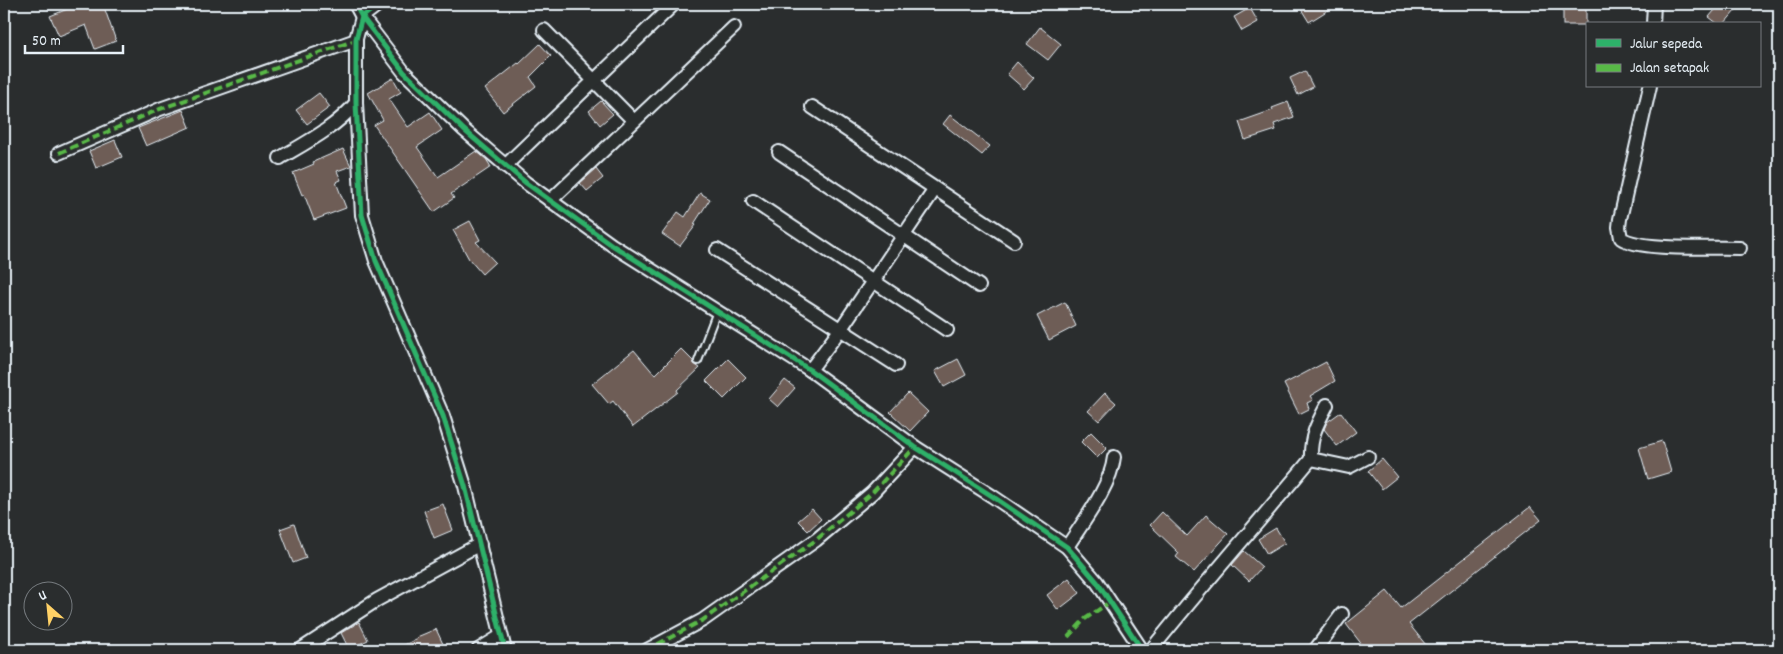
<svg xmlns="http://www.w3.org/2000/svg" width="1783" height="654" font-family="Dekko,sans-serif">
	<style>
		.building { fill: #6e5d56; stroke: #e8f1f8 }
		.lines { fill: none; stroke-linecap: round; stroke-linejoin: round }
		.lane-casing { stroke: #e8f1f8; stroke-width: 10 }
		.street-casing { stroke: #e8f1f8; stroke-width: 16 }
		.lane { stroke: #2a2d2e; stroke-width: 6 }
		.street { stroke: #2a2d2e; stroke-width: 12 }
		.quiet { stroke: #58b947; stroke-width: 4; stroke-dasharray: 8 4; stroke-linecap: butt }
		.cycleway-casing { stroke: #2a2d2e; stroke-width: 8 }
		.cycleway { stroke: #2db169; stroke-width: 5 }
	</style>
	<rect width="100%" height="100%" fill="#2a2d2e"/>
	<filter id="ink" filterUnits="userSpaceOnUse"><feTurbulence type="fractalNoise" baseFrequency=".02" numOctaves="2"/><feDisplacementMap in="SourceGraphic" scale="10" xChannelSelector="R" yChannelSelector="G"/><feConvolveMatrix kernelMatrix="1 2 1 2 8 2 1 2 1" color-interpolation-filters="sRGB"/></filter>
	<g filter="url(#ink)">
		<g class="building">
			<path d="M 80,4 L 103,4 L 116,41 L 95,49 L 86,25 L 59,36 L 50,16 Z"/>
			<path d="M 1298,4 L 1338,4 L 1309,22 Z"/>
			<rect x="1563" y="4" width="23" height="21"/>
			<path d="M 1720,4 L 1741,4 L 1724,24 L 1718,24 L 1709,17 Z"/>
			<path d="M 1250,8 L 1258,22 L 1242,31 L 1234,17 Z"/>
			<path d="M 1040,27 L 1061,44 L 1048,60 L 1027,44 Z"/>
			<path d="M 540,44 L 551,56 L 530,77 L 536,86 L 503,112 L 485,89 L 518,63 L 519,64 Z"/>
			<path d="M 1017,62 L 1034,78 L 1024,89 L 1007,74 Z"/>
			<path d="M 1305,71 L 1313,87 L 1298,95 L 1290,78 Z"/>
			<path d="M 393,78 L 401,92 L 389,99 L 408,127 L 430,112 L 442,130 L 417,147 L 438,177 L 476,151 L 486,159 L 491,167 L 451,194 L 454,198 L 434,212 L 374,125 L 383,120 L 368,93 Z"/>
			<path d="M 319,93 L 330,107 L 307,124 L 296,110 Z"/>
			<path d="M 601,101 L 613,114 L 600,125 L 589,111 Z"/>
			<path d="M 1288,102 L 1294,117 L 1274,124 L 1276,130 L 1245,140 L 1239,122 L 1273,110 L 1272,108 Z"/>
			<path d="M 183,110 L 190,127 L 146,146 L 138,128 Z"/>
			<path d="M 950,115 L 990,146 L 982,155 L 943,124 Z"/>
			<path d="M 115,140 L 122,157 L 96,168 L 89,151 Z"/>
			<path d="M 343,149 L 351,166 L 337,171 L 341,180 L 336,182 L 346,208 L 314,220 L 304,194 L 302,195 L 293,173 L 314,164 L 313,162 Z"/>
			<path d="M 596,169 L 603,178 L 587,191 L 580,183 Z"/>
			<path d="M 700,193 L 710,199 L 694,224 L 696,225 L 680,246 L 662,234 L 678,212 L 685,217 Z"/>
			<path d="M 470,221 L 480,240 L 476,242 L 495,262 L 482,274 L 469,259 L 453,230 Z"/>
			<path d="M 1065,302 L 1076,326 L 1049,340 L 1037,316 Z"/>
			<path d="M 681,349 L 693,361 L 694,364 L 700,368 L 677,390 L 678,392 L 633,427 L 613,401 L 609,404 L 592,384 L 634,350 L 655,375 Z"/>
			<path d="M 728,359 L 746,377 L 724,399 L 706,381 Z"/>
			<path d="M 958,359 L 966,375 L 944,387 L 935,371 Z"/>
			<path d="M 1326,362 L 1335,381 L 1310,396 L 1313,400 L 1307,403 L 1309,409 L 1299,414 L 1284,384 Z"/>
			<path d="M 785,380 L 795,388 L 778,407 L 769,399 Z"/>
			<path d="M 908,393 L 928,412 L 910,431 L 890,412 Z"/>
			<path d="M 1105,393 L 1116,403 L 1099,421 L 1088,411 Z"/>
			<path d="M 1341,412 L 1356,432 L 1337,446 L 1324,429 L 1327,422 Z"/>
			<path d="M 1091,432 L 1107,448 L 1097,458 L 1081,442 Z"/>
			<path d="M 1662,441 L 1671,472 L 1648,479 L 1639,448 Z"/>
			<path d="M 1382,459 L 1397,477 L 1382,489 L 1368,471 Z"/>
			<path d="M 443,504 L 453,530 L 434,538 L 424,511 Z"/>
			<path d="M 1530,507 L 1541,520 L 1409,624 L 1430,650 L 1366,650 L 1346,624 L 1387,591 L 1401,608 Z"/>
			<path d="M 812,509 L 821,519 L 808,531 L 798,521 Z"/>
			<path d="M 1162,512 L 1187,536 L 1206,515 L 1228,534 L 1194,572 L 1176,557 L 1179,553 L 1150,525 Z"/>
			<path d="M 294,524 L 306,558 L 293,563 L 280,529 Z"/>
			<path d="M 1276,528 L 1285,543 L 1267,554 L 1258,539 Z"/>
			<path d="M 1244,551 L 1262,567 L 1249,581 L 1232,565 Z"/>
			<path d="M 1069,578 L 1080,593 L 1058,610 L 1047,595 Z"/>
			<path d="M 359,622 L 368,640 L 349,649 L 341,633 Z"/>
			<path d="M 436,629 L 443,644 L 428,650 L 395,650 L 418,638 L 417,637 Z"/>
		</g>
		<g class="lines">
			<g class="lane-casing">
				<path id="lane" d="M 698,361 L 717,311"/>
			</g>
			<g class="street-casing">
				<g id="street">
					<path d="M 355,4 L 362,17 L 404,72 L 464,130 L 526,183 L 612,245 L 810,370 L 915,447 L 992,496 L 1067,547 L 1097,582 L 1142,650"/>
					<path d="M 379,4 L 362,17 L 356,39 L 356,103 L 362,215 L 376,261 L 443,416 L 465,486 L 505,650"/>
					<path d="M 1653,24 L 1654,4"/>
					<path d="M 544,30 L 634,121"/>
					<path d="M 1650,86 L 1620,219 L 1619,227 L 1621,238 C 1640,251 1714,247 1740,248"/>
					<path d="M 812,107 L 1014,241"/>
					<path d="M 779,152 L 979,286"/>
					<path d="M 59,153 L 160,109 L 356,40"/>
					<path d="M 280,158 C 307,142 335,128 356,103"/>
					<path d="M 505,166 L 674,4"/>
					<path d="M 550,201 L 734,27"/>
					<path d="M 753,201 L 947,330"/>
					<path d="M 717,250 L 896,365"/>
					<path d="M 810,370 L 840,330 L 935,189"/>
					<path d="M 1311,459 L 1349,467 L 1368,457"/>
					<path d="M 1067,547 C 1083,522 1111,486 1114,457"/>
					<path d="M 300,650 L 377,600 L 480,544"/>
					<path d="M 478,650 L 501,636"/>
					<path d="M 647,650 L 703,620 L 816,540 L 872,493 L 915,447"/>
					<path d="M 1151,650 C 1203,585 1258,523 1311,459 C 1310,437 1317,424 1327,405"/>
					<path d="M 1315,650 L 1342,614"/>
				</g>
			</g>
			<use href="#lane" class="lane"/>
			<use href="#street" class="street"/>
			<g class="quiet">
				<path d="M 59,153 L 160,109 L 356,40"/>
				<path d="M 1068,637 L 1085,619 L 1110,602"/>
				<path d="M 647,650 L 703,620 L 816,540 L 872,493 L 915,447"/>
			</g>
			<g class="cycleway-casing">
				<g id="cycleway">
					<path d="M 355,4 L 362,17 L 404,72 L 464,130 L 526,183 L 612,245 L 810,370 L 915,447 L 992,496 L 1067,547 L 1097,582 L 1142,650"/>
					<path d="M 379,4 L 362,17 L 356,39 L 356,103 L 362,215 L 376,261 L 443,416 L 465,486 L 505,650"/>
				</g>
			</g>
			<use href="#cycleway" class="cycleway"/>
		</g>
	</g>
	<rect width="1783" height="654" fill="none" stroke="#2a2d2e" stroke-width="20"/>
	<rect x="10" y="10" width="1763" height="634" fill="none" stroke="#e8f1f8" stroke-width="2" filter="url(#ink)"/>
	<rect x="1586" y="22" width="175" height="65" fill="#2a2d2e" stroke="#767b7f"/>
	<rect x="1596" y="39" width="25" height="8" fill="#2db169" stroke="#767b7f"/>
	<text x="1630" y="48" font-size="15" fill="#e8f1f8">Jalur sepeda</text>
	<rect x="1596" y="64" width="25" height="8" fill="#58b947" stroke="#767b7f"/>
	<text x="1630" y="72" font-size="15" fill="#e8f1f8">Jalan setapak</text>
	<g transform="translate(48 606) rotate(333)"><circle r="24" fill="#2a2d2e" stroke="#767b7f"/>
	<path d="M0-4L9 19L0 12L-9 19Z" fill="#ffd166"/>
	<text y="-8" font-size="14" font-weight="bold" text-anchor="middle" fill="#e8f1f8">U</text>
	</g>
	<path d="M25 45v8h98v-8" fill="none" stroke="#e8f1f8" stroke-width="2.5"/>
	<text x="32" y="45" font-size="15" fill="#e8f1f8" stroke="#2a2d2e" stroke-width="4" paint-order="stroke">50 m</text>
</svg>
